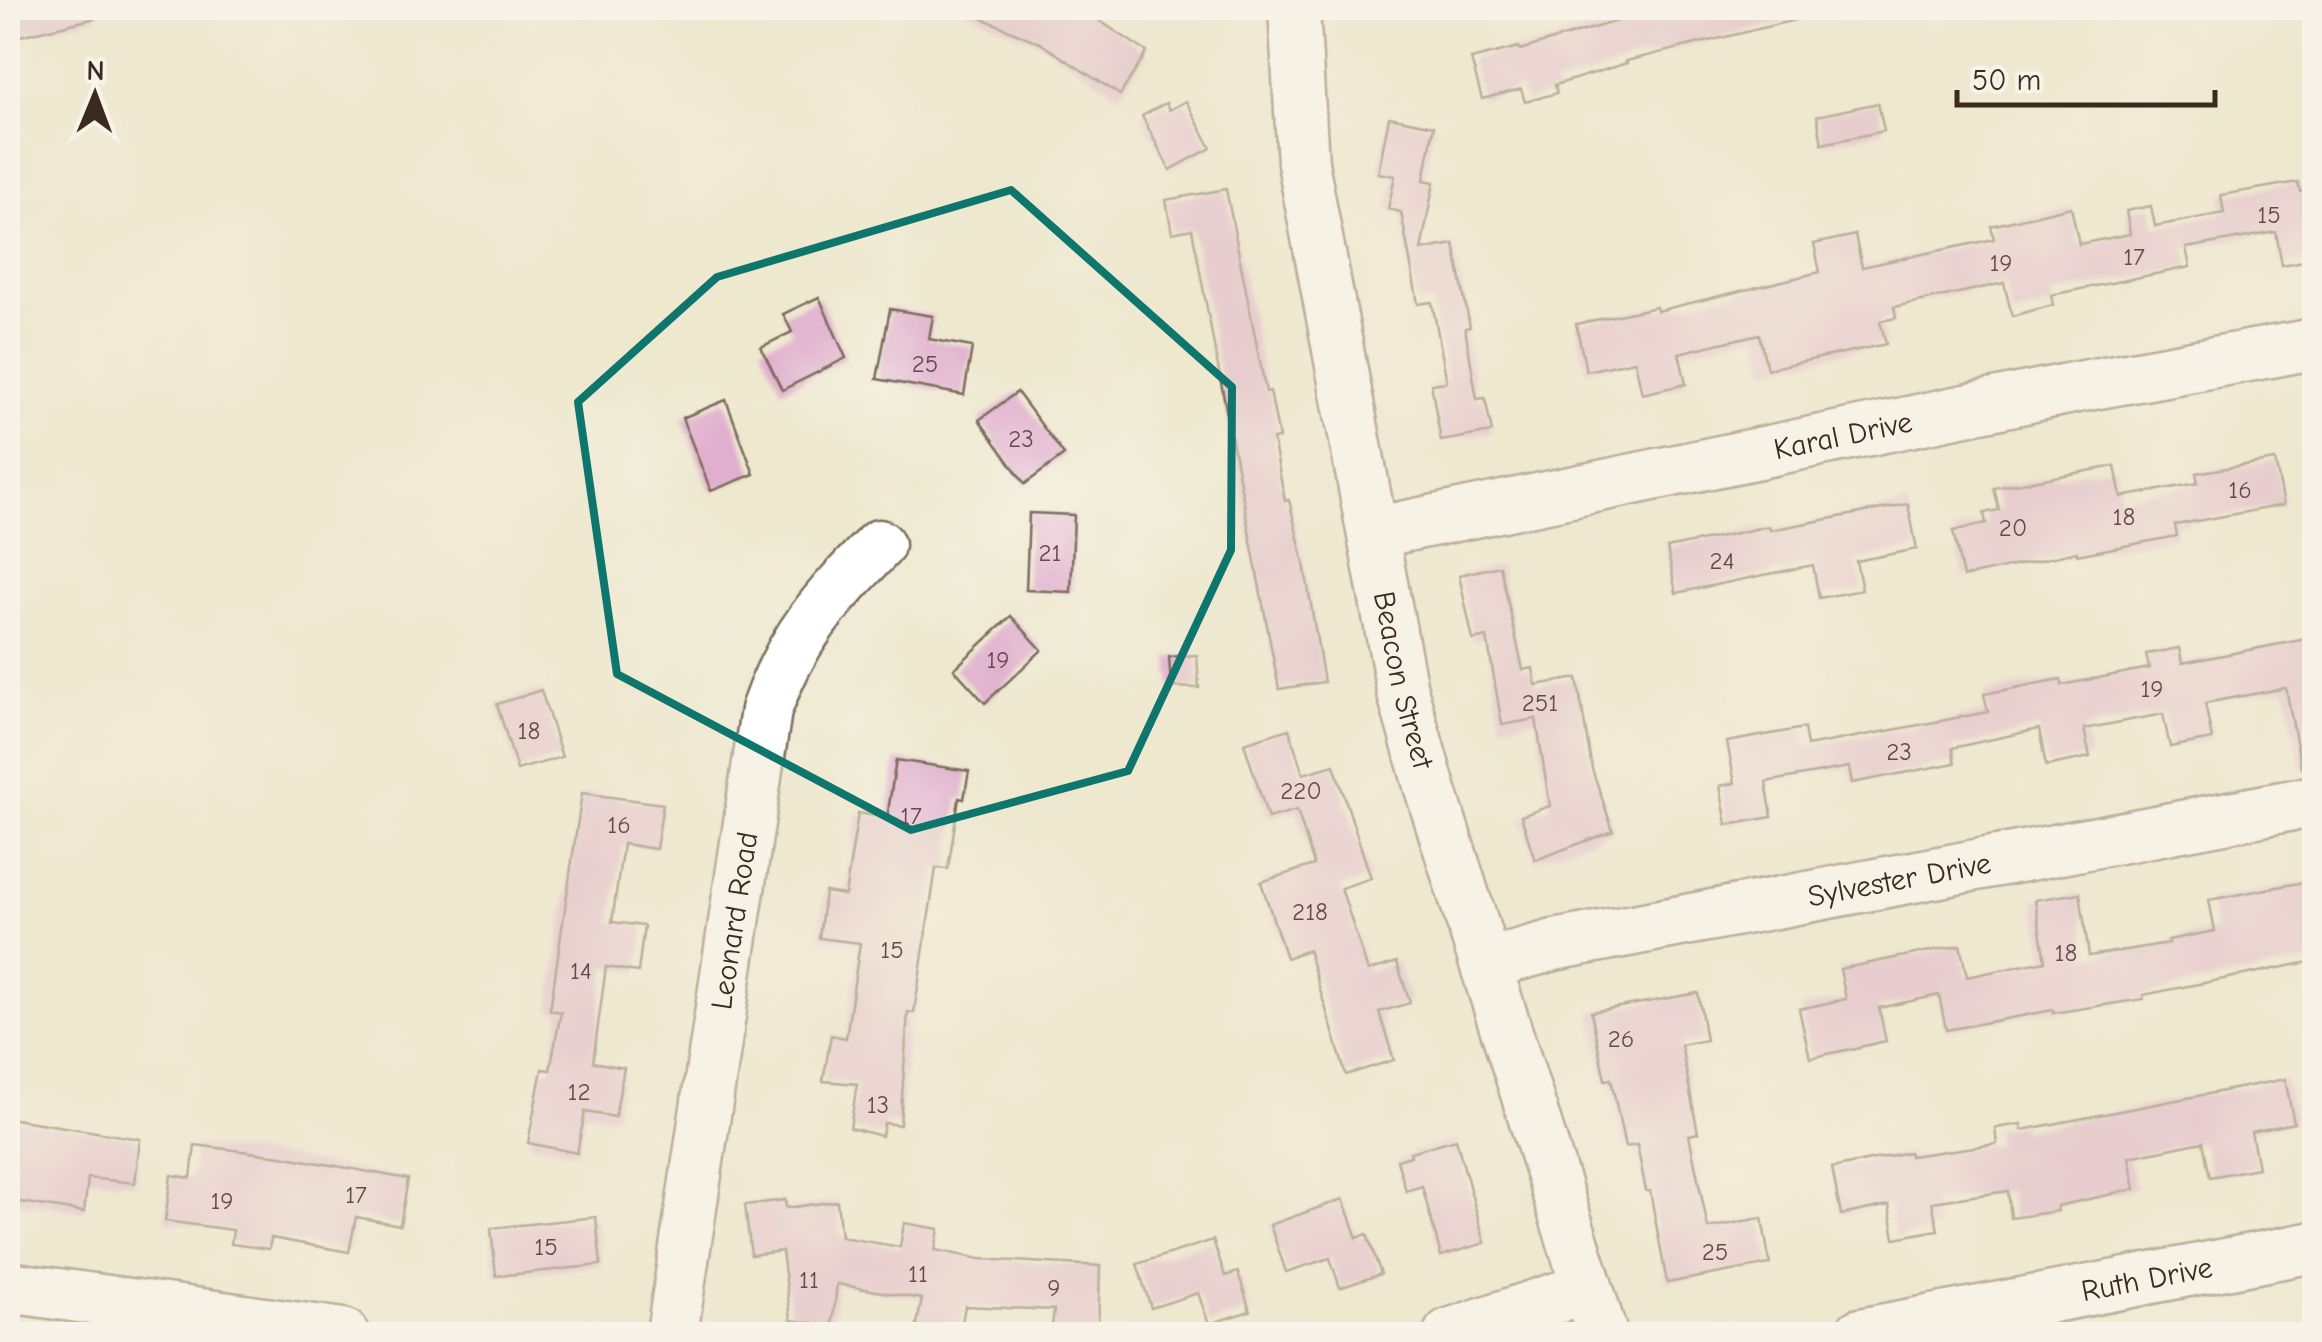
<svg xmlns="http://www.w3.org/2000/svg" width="2322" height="1342" font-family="'Comic Neue',sans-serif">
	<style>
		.building { fill: #e0aece }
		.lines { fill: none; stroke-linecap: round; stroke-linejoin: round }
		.minor-casing { stroke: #7a6c5c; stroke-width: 55 }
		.minor { stroke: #fff; stroke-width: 50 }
		.marked { fill: none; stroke: #0f766e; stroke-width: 8; stroke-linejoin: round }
		.labels { text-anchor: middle; stroke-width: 8; stroke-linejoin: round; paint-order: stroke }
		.number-label { font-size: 25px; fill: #644b4a }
		.street-label { font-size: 30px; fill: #3b2a1e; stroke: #f7f3e8 }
	</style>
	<rect width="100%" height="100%" fill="#f7f3e8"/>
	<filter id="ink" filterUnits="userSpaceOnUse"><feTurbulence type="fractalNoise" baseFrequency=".01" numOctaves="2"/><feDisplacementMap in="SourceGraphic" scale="20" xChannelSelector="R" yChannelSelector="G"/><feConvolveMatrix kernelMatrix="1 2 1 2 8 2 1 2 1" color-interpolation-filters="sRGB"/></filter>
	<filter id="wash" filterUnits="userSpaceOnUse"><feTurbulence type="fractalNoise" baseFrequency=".0048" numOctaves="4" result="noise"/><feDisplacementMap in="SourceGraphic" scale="40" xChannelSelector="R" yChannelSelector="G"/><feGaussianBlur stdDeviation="2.25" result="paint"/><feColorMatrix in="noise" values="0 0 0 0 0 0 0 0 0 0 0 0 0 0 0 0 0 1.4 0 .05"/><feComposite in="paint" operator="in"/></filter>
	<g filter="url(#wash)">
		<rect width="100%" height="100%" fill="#eee8cf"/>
		<g id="blocks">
			<g class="building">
				<path d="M 9,8 L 95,8 L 96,18 L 16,37 Z"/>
				<path d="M 958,8 L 1080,8 L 1147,52 L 1120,95 L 1040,43 Z"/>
				<path d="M 1677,8 L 1802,8 L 1803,18 L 1626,61 L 1627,63 L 1555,85 L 1557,93 L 1525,102 L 1521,89 L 1482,99 L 1471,59 L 1519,47 L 1520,50 L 1613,22 Z"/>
				<path d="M 1186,101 L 1211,148 L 1170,170 L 1142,116 L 1166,103 L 1169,110 Z"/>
				<path d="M 1878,103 L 1884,131 L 1822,144 L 1817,116 Z"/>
				<path d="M 1389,117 L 1434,126 L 1424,180 L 1434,182 L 1421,250 L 1454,244 L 1470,327 L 1465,328 L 1477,399 L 1485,398 L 1492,432 L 1441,441 L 1431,384 L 1447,382 L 1432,302 L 1418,304 L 1401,212 L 1388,209 L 1395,176 L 1378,173 Z"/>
				<path d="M 2298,182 L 2300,192 L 2314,189 L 2314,259 L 2282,265 L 2276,232 L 2186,248 L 2190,267 L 2051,295 L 2053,305 L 2012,316 L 2004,283 L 1894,307 L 1896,318 L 1880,321 L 1886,344 L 1767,369 L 1759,334 L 1679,353 L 1686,384 L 1642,394 L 1635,361 L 1586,371 L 1576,324 L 1656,307 L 1657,311 L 1820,272 L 1814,244 L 1855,235 L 1862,267 L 1994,239 L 1991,226 L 2071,207 L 2079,244 L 2130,234 L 2126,211 L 2151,206 L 2155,226 L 2224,213 L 2221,195 Z"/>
				<path d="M 1226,189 L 1266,392 L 1270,391 L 1279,438 L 1273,439 L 1285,501 L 1289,500 L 1304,563 L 1324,682 L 1279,689 L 1192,229 L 1172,233 L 1166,200 Z"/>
				<path d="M 819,297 L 846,358 L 782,390 L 761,347 L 792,332 L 783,314 Z"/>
				<path d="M 890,309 L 933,316 L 929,339 L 972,347 L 964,395 L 877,379 Z"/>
				<path d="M 1017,392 L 1064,455 L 1025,484 L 979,420 Z"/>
				<path d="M 726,400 L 754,474 L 711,491 L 682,418 Z"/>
				<path d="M 2275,460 L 2284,505 L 2175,525 L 2177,536 L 2077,555 L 2077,552 L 1963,577 L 1953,531 L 1986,523 L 1984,513 L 1999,510 L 1994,488 L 2115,466 L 2121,497 L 2198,483 L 2196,473 Z"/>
				<path d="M 1908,504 L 1917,549 L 1856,561 L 1862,590 L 1819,598 L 1813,565 L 1676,593 L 1667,548 L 1769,526 L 1770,530 Z"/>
				<path d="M 1029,513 L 1074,515 L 1071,592 L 1026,590 Z"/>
				<path d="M 1500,566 L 1523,670 L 1533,668 L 1536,685 L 1577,678 L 1592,769 L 1613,831 L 1535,860 L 1521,816 L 1550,806 L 1536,719 L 1502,725 L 1487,637 L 1473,640 L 1459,575 Z"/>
				<path d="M 1011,616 L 1042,650 L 985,703 L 954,669 Z"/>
				<path d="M 2306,639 L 2314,683 L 2314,767 L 2301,768 L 2286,688 L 2205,703 L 2212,739 L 2170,747 L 2163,714 L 2084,729 L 2090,757 L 2046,766 L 2039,729 L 1952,748 L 1955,763 L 1852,783 L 1849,767 L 1766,782 L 1772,817 L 1727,825 L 1720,786 L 1735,783 L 1727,742 L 1804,728 L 1807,746 L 1988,712 L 1984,694 L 2061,679 L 2062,685 L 2149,668 L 2146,654 L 2179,648 L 2182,663 Z"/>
				<path d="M 1197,655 L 1199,688 L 1171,687 L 1169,657 Z"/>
				<path d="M 541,690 L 562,757 L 517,770 L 497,704 Z"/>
				<path d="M 1289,729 L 1303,774 L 1334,765 L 1371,878 L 1341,888 L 1368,971 L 1397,962 L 1410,1003 L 1379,1012 L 1394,1060 L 1346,1075 L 1308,950 L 1286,958 L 1261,882 L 1314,865 L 1297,810 L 1268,818 L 1244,743 Z"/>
				<path d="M 896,760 L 969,771 L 964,799 L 959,798 L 948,869 L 936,868 L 914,1013 L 908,1012 L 900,1125 L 884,1123 L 882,1136 L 850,1128 L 857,1084 L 823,1081 L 831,1035 L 846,1038 L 860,943 L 819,938 L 825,892 L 845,895 L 858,813 L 887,818 Z"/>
				<path d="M 582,793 L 663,804 L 656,849 L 623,844 L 612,922 L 644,926 L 638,972 L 606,967 L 593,1062 L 624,1068 L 615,1117 L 585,1112 L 577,1153 L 528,1143 L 542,1069 L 550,1070 L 561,1012 L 550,1010 Z"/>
				<path d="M 2314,880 L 2314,961 L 2143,995 L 2143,999 L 2053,1013 L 2053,1010 L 1946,1030 L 1939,995 L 1879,1008 L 1886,1041 L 1810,1058 L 1799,1009 L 1846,999 L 1840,969 L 1960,945 L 1967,977 L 2045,961 L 2035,900 L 2080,893 L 2089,956 L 2169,943 L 2168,940 L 2215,931 L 2209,900 Z"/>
				<path d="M 1698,993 L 1706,1040 L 1681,1045 L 1698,1133 L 1689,1135 L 1708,1228 L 1762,1218 L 1770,1264 L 1667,1283 L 1650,1191 L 1646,1191 L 1637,1145 L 1625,1147 L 1611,1079 L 1605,1080 L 1591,1012 Z"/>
				<path d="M 2285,1079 L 2294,1123 L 2251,1132 L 2258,1168 L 2210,1177 L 2203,1142 L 2129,1157 L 2135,1189 L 2057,1206 L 2058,1211 L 2011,1218 L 2008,1191 L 1932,1202 L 1938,1230 L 1895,1238 L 1889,1205 L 1841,1215 L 1832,1168 L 1909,1152 L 1910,1156 L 1997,1144 L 1995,1128 L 2021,1124 L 2022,1130 Z"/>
				<path d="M 8,1118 L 140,1139 L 135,1183 L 88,1178 L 84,1212 L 8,1200 Z"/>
				<path d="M 1456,1139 L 1485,1243 L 1441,1256 L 1422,1186 L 1406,1191 L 1397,1160 L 1411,1156 L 1410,1152 Z"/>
				<path d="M 195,1145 L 281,1156 L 408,1179 L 400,1225 L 356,1217 L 349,1252 L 271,1238 L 269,1249 L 231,1244 L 233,1230 L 165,1221 L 171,1175 L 191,1178 Z"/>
				<path d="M 1343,1199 L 1357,1238 L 1367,1234 L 1381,1274 L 1340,1288 L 1330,1258 L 1286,1272 L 1270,1225 Z"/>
				<path d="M 785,1200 L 786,1208 L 837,1201 L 841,1237 L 900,1247 L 904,1223 L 939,1229 L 935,1250 L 980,1259 L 1100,1266 L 1098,1334 L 1051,1334 L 1054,1310 L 965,1306 L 960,1334 L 916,1329 L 922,1299 L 837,1284 L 832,1326 L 791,1320 L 782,1251 L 751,1255 L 745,1205 Z"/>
				<path d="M 596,1217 L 601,1265 L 496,1276 L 491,1228 Z"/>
				<path d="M 1213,1240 L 1225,1276 L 1238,1272 L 1250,1311 L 1209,1324 L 1198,1293 L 1151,1308 L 1137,1264 Z"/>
			</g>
		</g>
	</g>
	<g filter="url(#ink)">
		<use href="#blocks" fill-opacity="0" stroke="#7a6c5c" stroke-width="2.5"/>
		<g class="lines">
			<g class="minor-casing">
				<g id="minor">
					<path id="s1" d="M 1294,8 L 1303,163 L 1402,690 L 1429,785 L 1602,1334"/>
					<path id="s2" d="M 1373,533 L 2077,387 L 2314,344"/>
					<path id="s3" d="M 1486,964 L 1554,945 L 2314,801"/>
					<path d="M 8,1287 L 343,1334"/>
					<path id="s4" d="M 672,1334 L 766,710 C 792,636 826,600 879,545"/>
					<path d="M 1449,1334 L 1587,1288"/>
					<path id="s5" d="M 1860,1334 L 2314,1247"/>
				</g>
			</g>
			<use href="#minor" class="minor"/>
		</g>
	</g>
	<path d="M0 0H2322V1342H0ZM 1011,190 L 1232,387 L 1231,550 L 1128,771 L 911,830 L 617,674 L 578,402 L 717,277 Z" fill="#eee8cf" fill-opacity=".55" fill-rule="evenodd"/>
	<path class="marked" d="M 1011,190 L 1232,387 L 1231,550 L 1128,771 L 911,830 L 617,674 L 578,402 L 717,277 Z"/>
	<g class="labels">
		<g class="number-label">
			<text x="2269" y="223">15</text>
			<text x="2134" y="265">17</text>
			<text x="2001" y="271">19</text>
			<text x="925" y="372">25</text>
			<text x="1021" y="447">23</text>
			<text x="2240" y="498">16</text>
			<text x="2124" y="525">18</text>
			<text x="2013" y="536">20</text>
			<text x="1050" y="561">21</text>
			<text x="1722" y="569">24</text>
			<text x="998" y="668">19</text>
			<text x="2152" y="697">19</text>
			<text x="1540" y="711">251</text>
			<text x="529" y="739">18</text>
			<text x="1899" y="760">23</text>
			<text x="1301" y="799">220</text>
			<text x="911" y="824">17</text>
			<text x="619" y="833">16</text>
			<text x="1310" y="920">218</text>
			<text x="892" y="958">15</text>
			<text x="2066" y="961">18</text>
			<text x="581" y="979">14</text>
			<text x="1621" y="1047">26</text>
			<text x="579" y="1100">12</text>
			<text x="878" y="1113">13</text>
			<text x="356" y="1203">17</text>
			<text x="222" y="1209">19</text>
			<text x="546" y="1255">15</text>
			<text x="1715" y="1260">25</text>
			<text x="918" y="1282">11</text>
			<text x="809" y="1288">11</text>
			<text x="1054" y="1296">9</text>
		</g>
		<g class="street-label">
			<text dy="10" stroke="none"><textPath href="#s2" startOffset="480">Karal Drive</textPath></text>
			<text dy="10" stroke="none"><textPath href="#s1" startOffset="682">Beacon Street</textPath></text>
			<text dy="10" stroke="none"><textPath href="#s3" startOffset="422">Sylvester Drive</textPath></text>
			<text dy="10" stroke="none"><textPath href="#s4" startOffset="418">Leonard Road</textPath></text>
			<text dy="10" stroke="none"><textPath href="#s5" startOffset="292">Ruth Drive</textPath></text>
		</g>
	</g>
	<rect width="2322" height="1342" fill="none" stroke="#f7f3e8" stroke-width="40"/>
	<g transform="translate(95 95) rotate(1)" stroke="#f7f3e8" stroke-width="8" paint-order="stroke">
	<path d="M0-8L18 38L0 25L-18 38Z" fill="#3b2a1e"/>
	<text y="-15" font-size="28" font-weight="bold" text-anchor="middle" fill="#3b2a1e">N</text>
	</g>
	<path d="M1957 90v15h258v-15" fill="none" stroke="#3b2a1e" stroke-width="5"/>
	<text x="1972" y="90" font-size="30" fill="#3b2a1e" stroke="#f7f3e8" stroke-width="8" paint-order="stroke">50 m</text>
</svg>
